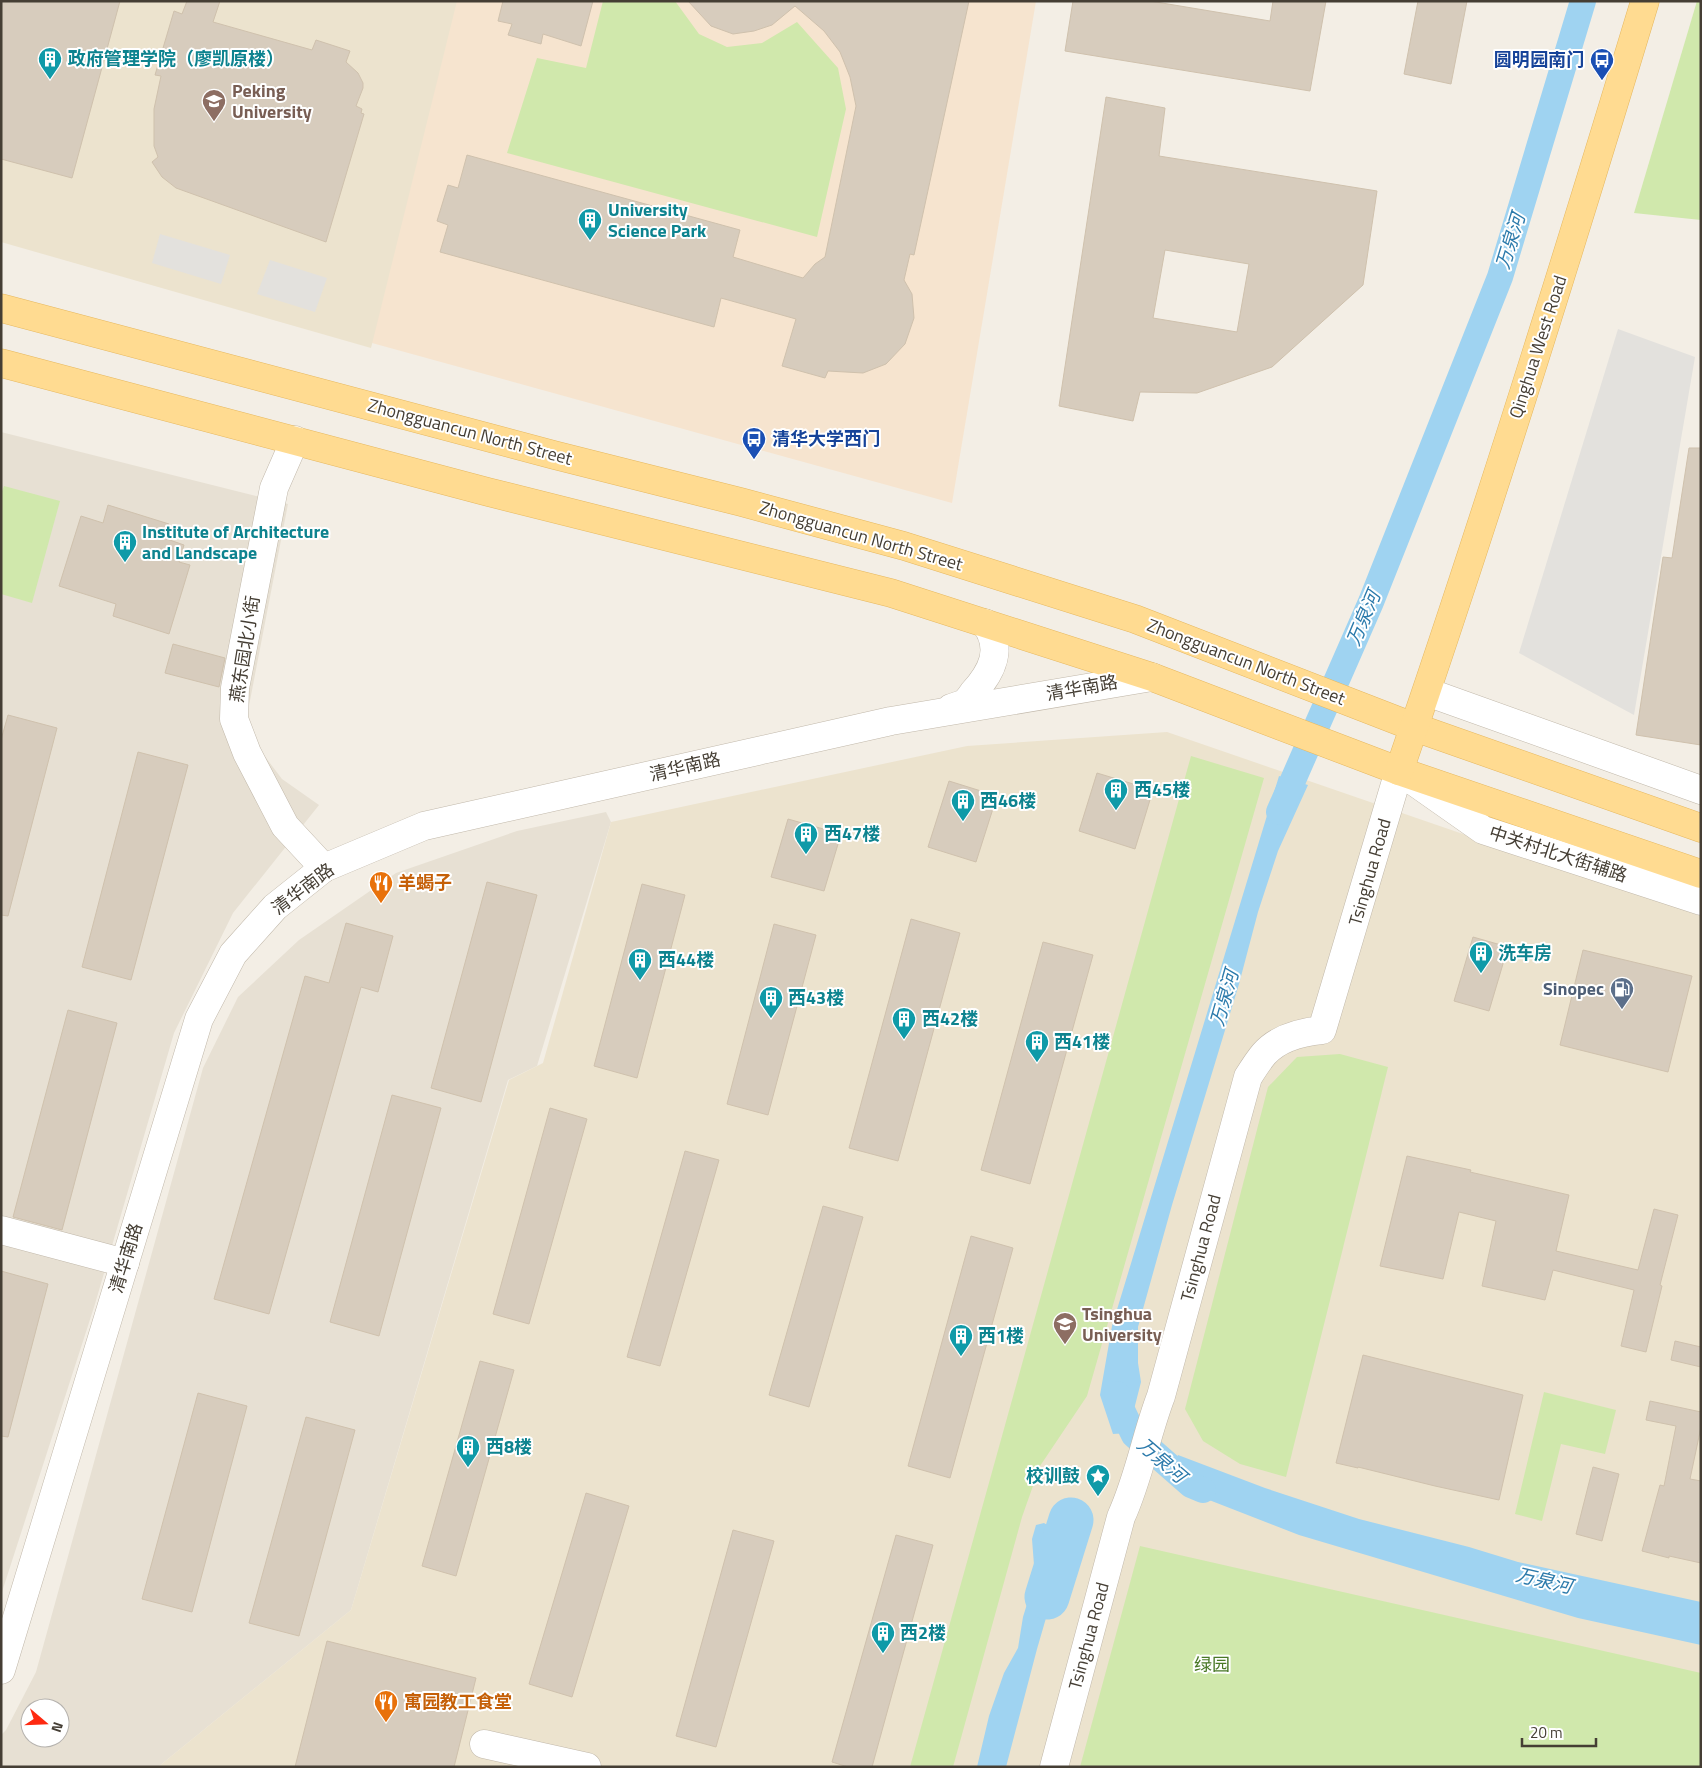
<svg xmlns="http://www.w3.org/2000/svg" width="1702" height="1768" font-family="'Titillium Web','Noto Sans SC',sans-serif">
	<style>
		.residential { fill: #e7e0d3; fill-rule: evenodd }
		.commercial { fill: #f6e4cf }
		.education { fill: #ece3ce }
		.green { fill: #d0e8ac }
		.parking { fill: #e3e1dd }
		.water { fill: #9fd3f1 }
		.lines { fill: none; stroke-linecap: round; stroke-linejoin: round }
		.canal { stroke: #9fd3f1; stroke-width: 26 }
		.river { stroke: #9fd3f1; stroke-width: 45 }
		.building { fill: #d7ccbd; stroke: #cfc1ad; fill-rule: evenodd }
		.minor-casing { stroke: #c1b8aa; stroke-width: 29 }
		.major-casing { stroke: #e6b860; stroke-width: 29 }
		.minor { stroke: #fff; stroke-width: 28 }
		.major { stroke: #ffdb91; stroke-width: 28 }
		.labels { text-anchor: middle; stroke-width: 4; stroke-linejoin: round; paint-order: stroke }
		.culture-label { font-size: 18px; font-weight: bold; fill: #0d838f; stroke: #fff; text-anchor: start }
		.transit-label { font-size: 18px; font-weight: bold; fill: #164399; stroke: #fff; text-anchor: end }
		.education-label { font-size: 18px; font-weight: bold; fill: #785e54; stroke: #fff; text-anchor: start }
		.street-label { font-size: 18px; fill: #453e34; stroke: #fff }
		.food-label { font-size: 18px; font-weight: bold; fill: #c56008; stroke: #fff; text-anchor: start }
		.service-label { font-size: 18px; font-weight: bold; fill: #4e5e75; stroke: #fff; text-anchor: end }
		.park-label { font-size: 18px; fill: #497827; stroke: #fff }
		.water-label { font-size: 19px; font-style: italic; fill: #2b7aab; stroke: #fff }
	</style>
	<rect width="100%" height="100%" fill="#f3eee5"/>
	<g class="residential">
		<path d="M 1,432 L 288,504 L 247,716 L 257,746 L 282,779 L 319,805 L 233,913 L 174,1033 L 95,1304 L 1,1595 Z"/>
		<path d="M 606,812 L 611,822 L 537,1066 L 508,1080 L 351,1610 L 158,1767 L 1,1767 L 1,1735 L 6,1730 L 36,1672 L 203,1068 L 238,997 L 299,940 L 396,873 L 517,831 ZM 30,1708 L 60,1708 L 60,1738 L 30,1738 Z"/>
	</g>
	<path class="commercial" d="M 136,1 L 1036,1 L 952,503 L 60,257 Z"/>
	<g class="education">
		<path d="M 1,1 L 457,1 L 371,348 L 1,242 Z"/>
		<path d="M 1167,732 L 1701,916 L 1701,1767 L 158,1767 L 351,1610 L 509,1080 L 543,1063 L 611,822 L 967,746 Z"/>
	</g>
	<g class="green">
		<path d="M 603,1 L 675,1 L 699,34 L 727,47 L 762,43 L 797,22 L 838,68 L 846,109 L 817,237 L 507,153 L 537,58 L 586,68 Z"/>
		<path d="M 1697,1 L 1701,1 L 1701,220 L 1634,213 Z"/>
		<path d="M 4,486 L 60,501 L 32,603 L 1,594 L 1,494 Z"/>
		<path d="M 1191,756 L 1264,778 L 1087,1396 L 1040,1466 L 1022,1517 L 953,1767 L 910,1767 Z"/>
		<path d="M 1340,1054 L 1388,1067 L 1286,1477 L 1240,1464 L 1203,1441 L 1185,1409 L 1268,1087 L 1297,1057 Z"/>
		<path d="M 1544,1392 L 1616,1410 L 1605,1454 L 1561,1444 L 1542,1521 L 1515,1514 Z"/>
		<path d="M 1140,1546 L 1701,1673 L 1701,1767 L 1080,1767 Z"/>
	</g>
	<g class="parking">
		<path d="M 160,234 L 230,255 L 221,284 L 152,263 Z"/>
		<path d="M 270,260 L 327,278 L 315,312 L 257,294 Z"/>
		<path d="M 1618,329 L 1695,357 L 1634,715 L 1519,653 Z"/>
	</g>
	<g class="water">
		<path d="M 1279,776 L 1308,785 L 1278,851 L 1258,912 L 1239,984 L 1172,1205 L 1138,1327 L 1138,1363 L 1141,1382 L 1128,1433 L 1113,1434 L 1100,1395 L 1112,1326 Z"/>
		<path d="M 1178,1455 L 1265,1488 L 1359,1519 L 1469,1547 L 1518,1562 L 1701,1602 L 1701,1645 L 1578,1618 L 1299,1535 L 1186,1491 L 1170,1478 Z"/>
		<path d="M 1044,1523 L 1069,1539 L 1037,1649 L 1006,1767 L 977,1767 L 989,1716 L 1004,1673 L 1018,1648 L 1023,1617 L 1035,1578 L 1032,1539 L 1036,1525 Z"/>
	</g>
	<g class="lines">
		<g class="canal">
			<path d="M 1279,812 L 1371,602 L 1500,277 L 1583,1"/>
			<path d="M 1117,1394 L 1120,1406 L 1134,1435 L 1191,1485 L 1203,1490"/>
		</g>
		<path class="river" d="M 1047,1597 L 1071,1520"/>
	</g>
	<g class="building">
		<path d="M 1,1 L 120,1 L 72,178 L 1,159 Z"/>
		<path d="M 187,1 L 220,1 L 213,22 L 312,50 L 316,40 L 350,51 L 346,62 L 358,73 L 363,83 L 363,88 L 356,106 L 362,109 L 361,113 L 364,114 L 326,242 L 176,188 L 162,177 L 152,162 L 158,157 L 154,146 L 154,109 L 161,76 L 155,75 L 174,11 L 182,14 Z"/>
		<path d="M 503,1 L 593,1 L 581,46 L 543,34 L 541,44 L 508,35 L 512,24 L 498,21 Z"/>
		<path d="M 688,1 L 969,1 L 914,255 L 910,254 L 904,280 L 912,294 L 914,318 L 905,344 L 886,364 L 863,373 L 828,371 L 825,378 L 782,366 L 796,319 L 721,298 L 714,327 L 440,252 L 448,225 L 437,221 L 448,185 L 458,188 L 467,155 L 740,230 L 733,257 L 803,278 L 815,264 L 825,257 L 856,106 L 850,77 L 840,52 L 824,31 L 795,6 L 772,25 L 754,31 L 733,34 L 711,26 Z"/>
		<path d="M 1073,1 L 1150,1 L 1270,21 L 1273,1 L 1326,1 L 1310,91 L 1065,51 Z"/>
		<path d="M 1418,1 L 1467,1 L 1451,84 L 1404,74 Z"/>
		<path d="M 1106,97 L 1165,108 L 1159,156 L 1377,191 L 1363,285 L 1272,367 L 1197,393 L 1140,392 L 1133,421 L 1059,406 ZM 1165,250 L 1249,264 L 1237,332 L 1153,318 Z"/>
		<path d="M 1689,448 L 1701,448 L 1701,745 L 1636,735 L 1663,557 L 1672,558 Z"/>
		<path d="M 108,505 L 169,524 L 164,538 L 184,545 L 179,562 L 190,565 L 169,634 L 113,616 L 116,604 L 59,586 L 81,516 L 103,523 Z"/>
		<path d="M 173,644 L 225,658 L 219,687 L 165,673 Z"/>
		<path d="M 8,715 L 57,728 L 8,916 L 1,915 L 1,740 Z"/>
		<path d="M 138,752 L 188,765 L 131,980 L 82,967 Z"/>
		<path d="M 1097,773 L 1153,790 L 1135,849 L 1079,831 Z"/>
		<path d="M 949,781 L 997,796 L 976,862 L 928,847 Z"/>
		<path d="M 788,819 L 841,834 L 824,891 L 771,877 Z"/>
		<path d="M 487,882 L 537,895 L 481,1102 L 431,1088 Z"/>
		<path d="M 642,884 L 685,895 L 637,1078 L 594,1066 Z"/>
		<path d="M 911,919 L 960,933 L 898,1161 L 849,1148 Z"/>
		<path d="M 346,923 L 393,936 L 378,992 L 361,987 L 269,1314 L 214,1299 L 305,976 L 329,983 Z"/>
		<path d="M 774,924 L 816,935 L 768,1115 L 727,1104 Z"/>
		<path d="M 1473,937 L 1508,947 L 1489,1011 L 1454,1001 Z"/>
		<path d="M 1043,942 L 1093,955 L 1030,1184 L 981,1170 Z"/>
		<path d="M 1583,950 L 1692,976 L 1668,1072 L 1560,1045 Z"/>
		<path d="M 68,1010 L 117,1023 L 62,1230 L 13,1217 Z"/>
		<path d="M 392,1095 L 441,1108 L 379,1336 L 330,1322 Z"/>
		<path d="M 550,1108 L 587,1119 L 529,1324 L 493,1314 Z"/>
		<path d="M 685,1151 L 719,1160 L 660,1366 L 627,1357 Z"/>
		<path d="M 1407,1156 L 1471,1170 L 1470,1172 L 1569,1195 L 1556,1251 L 1638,1270 L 1654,1209 L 1678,1215 L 1660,1285 L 1662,1286 L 1646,1352 L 1621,1346 L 1634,1290 L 1553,1270 L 1545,1300 L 1482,1286 L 1496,1221 L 1459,1212 L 1443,1279 L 1380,1266 Z"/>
		<path d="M 823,1206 L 863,1217 L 809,1407 L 769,1395 Z"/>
		<path d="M 971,1236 L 1013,1248 L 950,1478 L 908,1466 Z"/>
		<path d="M 1,1271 L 48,1284 L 8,1437 L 1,1436 Z"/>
		<path d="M 1675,1341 L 1701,1347 L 1701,1367 L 1671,1360 Z"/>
		<path d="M 1363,1355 L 1523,1395 L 1499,1500 L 1435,1486 L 1358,1467 L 1358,1468 L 1336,1463 Z"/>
		<path d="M 480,1361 L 514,1370 L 456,1576 L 422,1566 Z"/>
		<path d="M 198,1393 L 247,1406 L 192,1612 L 142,1599 Z"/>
		<path d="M 1650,1401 L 1701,1412 L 1701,1427 L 1690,1479 L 1701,1481 L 1701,1563 L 1669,1556 L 1669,1558 L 1642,1551 L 1660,1485 L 1664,1486 L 1676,1426 L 1646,1420 Z"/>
		<path d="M 306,1417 L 355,1430 L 299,1636 L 249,1623 Z"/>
		<path d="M 1593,1467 L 1619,1474 L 1602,1541 L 1576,1534 Z"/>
		<path d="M 586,1493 L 629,1506 L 572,1697 L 529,1684 Z"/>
		<path d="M 733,1530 L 774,1541 L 716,1747 L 676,1736 Z"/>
		<path d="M 896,1535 L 933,1545 L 872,1767 L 848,1767 L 832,1762 Z"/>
		<path d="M 327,1641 L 476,1678 L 454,1767 L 295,1767 Z"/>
	</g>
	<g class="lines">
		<g class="minor-casing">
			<g id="minor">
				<path d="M 295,440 L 274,488 L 235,688 L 234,719 L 247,753 L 285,826 L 324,868"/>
				<path d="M 1427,692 L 1701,790"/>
				<path d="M 951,708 C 956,706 962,705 966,702 C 968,700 971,696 973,693 C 992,672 1004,649 985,623"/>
				<path d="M 1,1230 L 125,1263"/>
				<path d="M 1,1670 L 199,1019 L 233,954 L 275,907 L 324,868 L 424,826 L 891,721 L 1152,677"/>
				<path d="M 484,1744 L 587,1767"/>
				<path d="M 1054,1767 L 1121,1517 C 1139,1478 1146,1435 1161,1396 L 1248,1077 C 1253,1069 1258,1061 1264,1054 C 1278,1038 1302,1032 1322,1030 L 1399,771 L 1483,830 L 1701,901"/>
			</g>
		</g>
		<g class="major-casing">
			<g id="major">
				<path d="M 1,308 L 554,455 L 741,502 L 904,546 L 1135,619 L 1414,727 L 1701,828"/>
				<path d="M 1,363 L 488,492 L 891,593 L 1152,677 L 1399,771 L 1701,874"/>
				<path d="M 1399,771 C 1487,516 1567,259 1645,1"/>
			</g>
		</g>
		<use href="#minor" class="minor"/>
		<use href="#major" class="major"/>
	</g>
	<defs>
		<g id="building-pin" transform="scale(1.25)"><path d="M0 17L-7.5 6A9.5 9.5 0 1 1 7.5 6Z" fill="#0f9aa8" stroke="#fff"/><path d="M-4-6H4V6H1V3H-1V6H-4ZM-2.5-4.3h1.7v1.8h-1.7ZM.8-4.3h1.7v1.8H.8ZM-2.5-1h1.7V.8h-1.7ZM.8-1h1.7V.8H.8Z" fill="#fff"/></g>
		<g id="bus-pin" transform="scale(1.25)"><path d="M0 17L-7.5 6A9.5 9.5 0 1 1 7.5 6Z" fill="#1a4fb4" stroke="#fff"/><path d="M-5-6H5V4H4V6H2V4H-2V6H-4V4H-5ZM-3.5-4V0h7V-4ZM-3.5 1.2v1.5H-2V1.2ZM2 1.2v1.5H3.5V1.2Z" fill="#fff"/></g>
		<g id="university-pin" transform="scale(1.25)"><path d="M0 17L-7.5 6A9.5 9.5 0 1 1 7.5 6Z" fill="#8d6e63" stroke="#fff"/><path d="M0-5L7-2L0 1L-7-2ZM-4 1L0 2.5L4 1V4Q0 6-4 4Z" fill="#fff"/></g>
		<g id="restaurant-pin" transform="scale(1.25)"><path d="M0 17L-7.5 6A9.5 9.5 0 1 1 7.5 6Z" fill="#e8710a" stroke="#fff"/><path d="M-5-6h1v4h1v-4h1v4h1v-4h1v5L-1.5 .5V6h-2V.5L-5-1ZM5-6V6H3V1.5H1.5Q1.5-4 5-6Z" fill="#fff"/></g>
		<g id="fuel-pin" transform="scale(1.25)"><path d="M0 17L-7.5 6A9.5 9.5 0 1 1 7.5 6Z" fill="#5c6f8a" stroke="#fff"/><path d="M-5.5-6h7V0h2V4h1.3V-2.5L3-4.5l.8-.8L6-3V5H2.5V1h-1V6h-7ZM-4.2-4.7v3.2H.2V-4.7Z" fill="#fff"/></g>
		<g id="sight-pin" transform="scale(1.25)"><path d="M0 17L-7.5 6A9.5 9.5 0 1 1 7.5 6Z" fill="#0f9aa8" stroke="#fff"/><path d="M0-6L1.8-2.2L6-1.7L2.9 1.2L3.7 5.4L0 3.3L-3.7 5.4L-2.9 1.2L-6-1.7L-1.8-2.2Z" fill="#fff"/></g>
	</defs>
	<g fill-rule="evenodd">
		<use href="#building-pin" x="50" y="59"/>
		<use href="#bus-pin" x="1602" y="60"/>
		<use href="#university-pin" x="214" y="101"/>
		<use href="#building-pin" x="590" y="220"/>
		<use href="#bus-pin" x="754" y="439"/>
		<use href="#building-pin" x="125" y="542"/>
		<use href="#building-pin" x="1116" y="790"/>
		<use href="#building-pin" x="963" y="801"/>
		<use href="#building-pin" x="806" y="834"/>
		<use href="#restaurant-pin" x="381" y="883"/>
		<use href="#building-pin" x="1481" y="953"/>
		<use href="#building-pin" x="640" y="960"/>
		<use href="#fuel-pin" x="1622" y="989"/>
		<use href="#building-pin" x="771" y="998"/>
		<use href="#building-pin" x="904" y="1019"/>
		<use href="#building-pin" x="1037" y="1042"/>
		<use href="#university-pin" x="1065" y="1324"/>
		<use href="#building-pin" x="961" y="1336"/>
		<use href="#building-pin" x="468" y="1447"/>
		<use href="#sight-pin" x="1098" y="1476"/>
		<use href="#building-pin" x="883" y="1633"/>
		<use href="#restaurant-pin" x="386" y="1702"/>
	</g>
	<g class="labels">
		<g class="culture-label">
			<text x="68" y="65">政府管理学院（廖凯原楼）</text>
			<text x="608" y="216">University<tspan x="608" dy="21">Science Park</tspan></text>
			<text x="142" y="538">Institute of Architecture<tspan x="142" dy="21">and Landscape</tspan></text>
			<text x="1134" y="796">西45楼</text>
			<text x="980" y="807">西46楼</text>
			<text x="824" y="840">西47楼</text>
			<text x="1498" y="959">洗车房</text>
			<text x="658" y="966">西44楼</text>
			<text x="788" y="1004">西43楼</text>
			<text x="922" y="1025">西42楼</text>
			<text x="1054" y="1048">西41楼</text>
			<text x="978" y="1342">西1楼</text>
			<text x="486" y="1453">西8楼</text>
			<text x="1080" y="1482" text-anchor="end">校训鼓</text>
			<text x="900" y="1639">西2楼</text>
		</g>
		<g class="transit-label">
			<text x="1584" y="66">圆明园南门</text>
			<text x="772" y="445" text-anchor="start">清华大学西门</text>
		</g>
		<g class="education-label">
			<text x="232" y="97">Peking<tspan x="232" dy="21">University</tspan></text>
			<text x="1082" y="1320">Tsinghua<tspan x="1082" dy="21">University</tspan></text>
		</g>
		<g class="street-label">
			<text transform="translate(1538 347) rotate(-72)" y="6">Qinghua West Road</text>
			<text transform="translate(470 432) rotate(15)" y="6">Zhongguancun North Street</text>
			<text transform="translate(861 536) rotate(16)" y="6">Zhongguancun North Street</text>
			<text transform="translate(245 649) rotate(-81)" y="6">燕东园北小街</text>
			<text transform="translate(1246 662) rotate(21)" y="6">Zhongguancun North Street</text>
			<text transform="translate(1082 688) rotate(-10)" y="6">清华南路</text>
			<text transform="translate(685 767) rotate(-13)" y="6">清华南路</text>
			<text transform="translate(1558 854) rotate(18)" y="6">中关村北大街辅路</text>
			<text transform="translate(1370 872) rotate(-74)" y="6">Tsinghua Road</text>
			<text transform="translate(303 889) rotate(-37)" y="6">清华南路</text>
			<text transform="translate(1201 1248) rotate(-75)" y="6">Tsinghua Road</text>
			<text transform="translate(126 1258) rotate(-73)" y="6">清华南路</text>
			<text transform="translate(1089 1636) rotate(-75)" y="6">Tsinghua Road</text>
		</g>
		<g class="food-label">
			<text x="398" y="889">羊蝎子</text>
			<text x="404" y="1708">寓园教工食堂</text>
		</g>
		<g class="service-label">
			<text x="1604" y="995">Sinopec</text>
		</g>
		<g class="park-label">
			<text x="1212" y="1671">绿园</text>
		</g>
		<g class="water-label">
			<text transform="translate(1510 241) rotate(-73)" y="7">万泉河</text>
			<text transform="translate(1363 618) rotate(-67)" y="7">万泉河</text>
			<text transform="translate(1224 998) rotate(-74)" y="7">万泉河</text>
			<text transform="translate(1162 1460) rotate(41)" y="7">万泉河</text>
			<text transform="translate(1544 1580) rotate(13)" y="7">万泉河</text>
		</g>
	</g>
	<rect width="1702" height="1768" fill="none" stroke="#453e34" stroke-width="5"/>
	<g transform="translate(45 1723) rotate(109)"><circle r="24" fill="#ffffff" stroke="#b5b2ae"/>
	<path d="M0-4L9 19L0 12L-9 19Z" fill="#fe2a11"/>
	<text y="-8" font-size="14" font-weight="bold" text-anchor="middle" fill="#453e34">N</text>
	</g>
	<path d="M1522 1738v8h74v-8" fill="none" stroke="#453e34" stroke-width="2.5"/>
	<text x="1530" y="1738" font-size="15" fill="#453e34" stroke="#ffffff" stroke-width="4" paint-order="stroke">20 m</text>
</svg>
